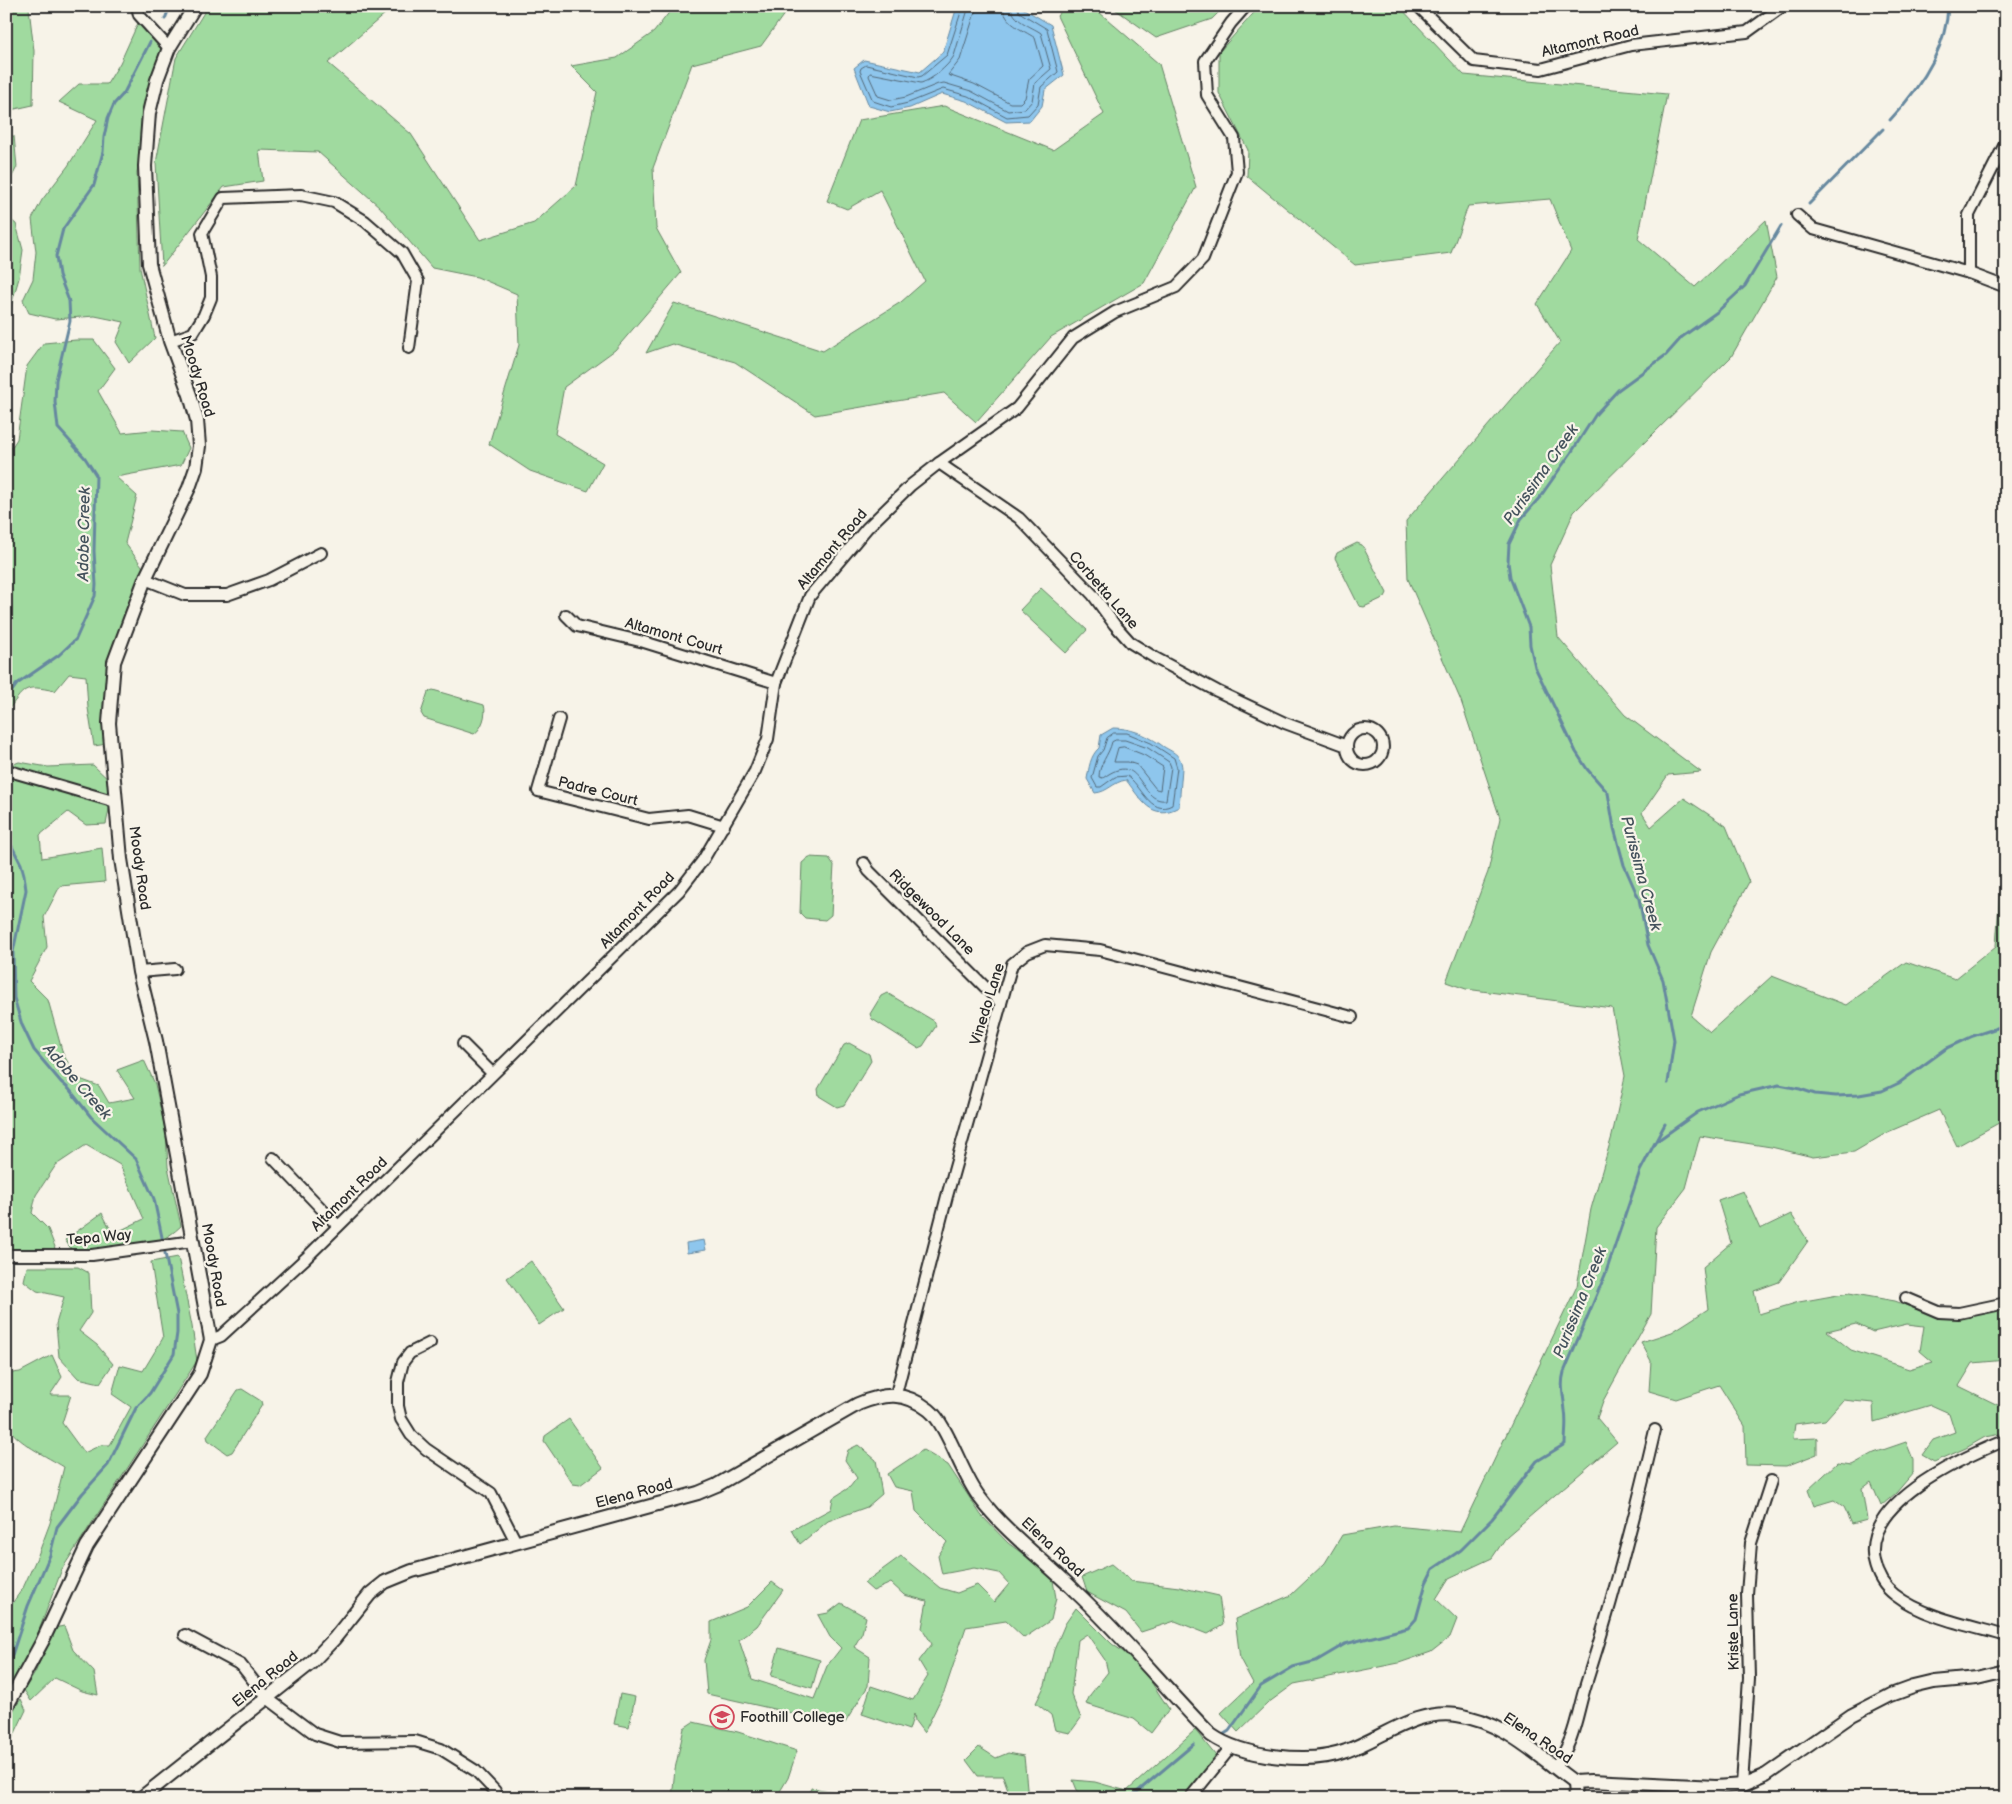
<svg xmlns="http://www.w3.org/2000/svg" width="2012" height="1804" font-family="'Balsamiq Sans',sans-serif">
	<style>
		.green { fill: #a0da9f; stroke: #668265; fill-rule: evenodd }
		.water { fill: #8ec6ed; stroke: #66889f }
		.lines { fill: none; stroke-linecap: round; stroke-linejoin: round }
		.shore { stroke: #536979; stroke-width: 1 }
		.stream { stroke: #66889f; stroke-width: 3 }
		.minor-casing { stroke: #2b2b2b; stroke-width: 14 }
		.tertiary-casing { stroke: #2b2b2b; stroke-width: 16 }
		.minor { stroke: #f7f3e8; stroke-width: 10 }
		.tertiary { stroke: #f7f3e8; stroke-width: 12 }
		.labels { text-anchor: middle; stroke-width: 4.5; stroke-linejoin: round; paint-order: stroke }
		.street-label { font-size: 15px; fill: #2b2b2b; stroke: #f7f3e8 }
		.poi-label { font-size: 15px; fill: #2b2b2b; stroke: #f7f3e8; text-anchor: start }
		.water-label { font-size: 16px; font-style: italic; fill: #44525c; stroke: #f7f3e8 }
	</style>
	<rect width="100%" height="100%" fill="#f7f3e8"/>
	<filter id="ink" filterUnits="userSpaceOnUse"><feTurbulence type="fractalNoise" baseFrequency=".02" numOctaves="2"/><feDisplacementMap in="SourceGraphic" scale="10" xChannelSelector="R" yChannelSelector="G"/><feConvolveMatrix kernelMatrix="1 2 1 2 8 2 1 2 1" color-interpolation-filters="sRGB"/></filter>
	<g filter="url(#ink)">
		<g class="green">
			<path d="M 10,6 L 30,6 L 29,8 L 34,51 L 33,105 L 6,111 L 6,38 Z"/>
			<path d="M 208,6 L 394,6 L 328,63 L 411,134 L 480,240 L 534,223 L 576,186 L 597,92 L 571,66 L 617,58 L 654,32 L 674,6 L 790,6 L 761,46 L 692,64 L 653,168 L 656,228 L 681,273 L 615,350 L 564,387 L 555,434 L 603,463 L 588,491 L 530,471 L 489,444 L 519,345 L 517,294 L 477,277 L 432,268 L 380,207 L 318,152 L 259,150 L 263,181 L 224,187 L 162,266 L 156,163 L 176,58 Z"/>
			<path d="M 1065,6 L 1092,6 L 1159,64 L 1196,187 L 1144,283 L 1051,337 L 976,422 L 944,393 L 815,415 L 735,362 L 672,344 L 646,353 L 674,303 L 823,351 L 901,302 L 925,281 L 880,190 L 847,209 L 827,201 L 859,120 L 944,106 L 1053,150 L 1104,114 L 1057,16 Z"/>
			<path d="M 1114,6 L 1225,6 L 1212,19 L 1156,38 L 1112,7 Z"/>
			<path d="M 1260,6 L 1399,6 L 1464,75 L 1667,94 L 1638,239 L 1695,287 L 1766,220 L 1777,277 L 1731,357 L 1574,512 L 1550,565 L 1558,637 L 1625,715 L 1701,772 L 1668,775 L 1642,813 L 1651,827 L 1684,798 L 1726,826 L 1749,882 L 1711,952 L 1691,1016 L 1710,1032 L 1772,976 L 1846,1005 L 1906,962 L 1955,979 L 1996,946 L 2000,889 L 2006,879 L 2006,1119 L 1957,1146 L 1939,1110 L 1888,1132 L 1854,1152 L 1813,1157 L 1771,1147 L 1700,1136 L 1686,1188 L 1656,1227 L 1651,1314 L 1603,1401 L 1597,1418 L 1617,1442 L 1507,1536 L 1492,1558 L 1449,1578 L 1436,1599 L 1457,1619 L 1450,1637 L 1431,1652 L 1399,1663 L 1294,1684 L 1268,1703 L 1238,1732 L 1221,1713 L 1253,1683 L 1240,1659 L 1235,1619 L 1291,1595 L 1325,1563 L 1342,1535 L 1394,1526 L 1460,1532 L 1577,1286 L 1591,1209 L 1612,1136 L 1625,1076 L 1612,1008 L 1466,989 L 1446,982 L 1488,872 L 1500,818 L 1461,701 L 1408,579 L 1406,521 L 1560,342 L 1537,304 L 1571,251 L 1550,199 L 1468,206 L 1451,253 L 1355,265 L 1247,176 L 1248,150 L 1219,93 L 1219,52 Z"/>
			<path d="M 143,12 L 163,44 L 137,172 L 140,268 L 155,338 L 129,363 L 116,342 L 124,322 L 95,316 L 55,319 L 29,313 L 23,300 L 33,279 L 36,252 L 32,219 L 42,200 L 68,166 L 97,120 L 59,102 L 79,84 L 107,84 L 120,63 Z"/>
			<path d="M 6,136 L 14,136 L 17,167 L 6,188 Z"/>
			<path d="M 6,216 L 16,224 L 23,250 L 19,278 L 6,323 L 11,379 L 9,417 L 6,418 L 6,280 L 11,260 L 6,257 Z"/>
			<path d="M 76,340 L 94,340 L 115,368 L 98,391 L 122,433 L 152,430 L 182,432 L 189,448 L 181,465 L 116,477 L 137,496 L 125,543 L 145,570 L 109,656 L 107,744 L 94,746 L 88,708 L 86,676 L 69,674 L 55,691 C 23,684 25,688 6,713 L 6,456 L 17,439 L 27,366 L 44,343 Z"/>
			<path d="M 1357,543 L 1362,545 L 1387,593 L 1385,597 L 1364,607 L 1359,606 L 1335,558 L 1337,553 Z"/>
			<path d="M 1041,588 L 1087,630 L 1066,653 L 1020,610 Z"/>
			<path d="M 433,690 L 484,705 C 487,714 482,729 474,734 L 424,718 L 421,713 L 428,692 Z"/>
			<path d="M 19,762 L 48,767 L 93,765 L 114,785 L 106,824 L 86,825 L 68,812 L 40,835 L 42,858 L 102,848 L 105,882 L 60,886 L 44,917 L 47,947 L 29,981 L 48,1000 L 63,1054 L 77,1078 L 99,1086 L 109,1103 L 135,1098 L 117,1070 L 144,1060 L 155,1084 L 166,1133 L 168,1167 L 181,1226 C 153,1253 113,1253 76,1256 L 65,1240 L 102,1213 L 113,1234 L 144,1219 L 120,1165 L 86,1145 L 56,1165 L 36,1195 L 32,1213 L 48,1229 L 55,1247 L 49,1256 L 6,1255 L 6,1125 L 9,1098 L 6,1077 L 6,767 Z"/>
			<path d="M 809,857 L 829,858 L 834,865 L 831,915 L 825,920 L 805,918 L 800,913 L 802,863 Z"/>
			<path d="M 887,993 L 934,1021 L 936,1026 L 923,1046 L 918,1048 L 872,1019 L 870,1014 L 881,996 Z"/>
			<path d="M 849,1043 L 869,1054 L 871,1061 L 844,1105 L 837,1107 L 819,1096 L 818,1089 L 844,1045 Z"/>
			<path d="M 1743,1191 L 1760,1229 L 1791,1214 L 1808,1241 L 1779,1282 L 1754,1291 L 1759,1314 L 1799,1302 L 1849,1293 L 1895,1301 L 1940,1318 L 2003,1308 L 2006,1286 L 2006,1360 L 1973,1363 L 1959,1386 L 2006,1409 L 2006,1433 L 1985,1437 L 1966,1448 L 1934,1462 L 1922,1455 L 1933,1440 L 1955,1432 L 1949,1413 L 1931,1405 L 1874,1422 L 1873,1403 L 1843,1400 L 1825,1420 L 1795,1424 L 1793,1439 L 1817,1438 L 1817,1454 L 1786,1466 L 1746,1465 L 1745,1426 L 1719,1385 L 1676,1399 L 1649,1391 L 1651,1361 L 1641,1342 L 1672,1332 L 1708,1309 L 1703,1267 L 1731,1243 L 1718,1200 ZM 1856,1324 L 1873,1332 L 1907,1324 L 1924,1326 L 1920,1351 L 1933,1362 L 1909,1369 L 1851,1350 L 1827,1331 Z"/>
			<path d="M 178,1257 L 192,1326 L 197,1361 L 62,1569 L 32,1649 L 6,1693 L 6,1622 L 9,1608 L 23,1588 L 38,1555 L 50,1523 L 64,1467 C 48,1457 15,1442 7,1425 C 4,1418 6,1384 6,1374 L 20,1372 L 52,1355 L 62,1377 L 50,1395 L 71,1395 L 62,1423 L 84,1453 L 101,1445 L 110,1445 L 131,1407 L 112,1394 L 120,1365 L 143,1371 L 163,1338 L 151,1262 Z"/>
			<path d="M 531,1261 L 564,1308 L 539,1325 L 507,1278 Z"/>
			<path d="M 27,1267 L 78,1267 L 89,1273 L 91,1313 L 79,1331 L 97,1345 L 113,1364 L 100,1383 L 78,1378 L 59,1357 L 56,1324 L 64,1297 L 37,1291 L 24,1281 Z"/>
			<path d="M 242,1389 L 261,1401 L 262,1405 L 232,1452 L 227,1454 L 208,1440 L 207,1436 L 238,1390 Z"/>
			<path d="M 569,1419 L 603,1468 L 580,1485 L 573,1484 L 544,1441 L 545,1436 Z"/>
			<path d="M 1906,1442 L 1913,1459 L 1913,1473 L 1896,1493 L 1881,1506 L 1871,1482 L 1862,1489 L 1867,1520 L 1852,1524 L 1844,1507 L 1834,1500 L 1814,1506 L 1808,1490 L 1837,1463 L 1852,1465 L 1874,1453 Z"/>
			<path d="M 858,1445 L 876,1460 L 882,1494 L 867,1507 L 828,1521 L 800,1544 L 792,1530 L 831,1509 L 833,1498 L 850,1487 L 857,1478 L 845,1460 L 848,1450 Z"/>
			<path d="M 923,1450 L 948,1465 L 981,1515 L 1008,1543 L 1052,1575 L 1056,1598 L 1051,1620 L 1024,1638 L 1006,1621 L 966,1627 L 945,1690 L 924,1733 L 915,1721 L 914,1714 L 909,1730 L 862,1714 L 871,1686 L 913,1700 L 928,1676 L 919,1661 L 932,1644 L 922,1628 L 927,1601 L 904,1595 L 891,1583 L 873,1591 L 864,1583 L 901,1556 L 940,1588 L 957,1593 L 977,1585 L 994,1602 L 1009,1584 L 999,1573 L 974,1568 L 942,1574 L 938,1556 L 947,1542 L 916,1511 L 913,1491 L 894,1487 L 887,1474 Z"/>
			<path d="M 1111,1564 L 1131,1581 L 1179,1587 L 1219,1596 L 1223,1625 L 1208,1634 L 1175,1621 L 1141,1632 L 1126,1613 L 1087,1592 L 1082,1577 Z"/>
			<path d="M 772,1582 L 783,1590 L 757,1626 L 739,1640 L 752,1679 L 814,1699 L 827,1666 L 841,1648 L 830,1637 L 818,1615 L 828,1613 L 841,1603 L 866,1617 L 862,1633 L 854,1647 L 870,1657 L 868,1686 L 845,1723 L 827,1721 L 707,1694 L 704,1660 L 711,1640 L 711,1622 L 747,1607 Z"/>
			<path d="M 1076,1608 L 1112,1644 L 1138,1662 L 1169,1709 L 1151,1733 L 1134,1719 L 1086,1704 L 1090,1695 L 1108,1672 L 1105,1660 L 1087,1634 L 1078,1640 L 1071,1694 L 1081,1718 L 1070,1733 L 1055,1730 L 1051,1715 L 1036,1703 L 1045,1685 L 1054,1650 L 1065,1624 Z"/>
			<path d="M 64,1626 L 73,1650 L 94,1672 L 98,1695 L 82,1691 L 55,1678 L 31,1701 L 24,1690 L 35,1673 L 54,1628 Z"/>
			<path d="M 779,1648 L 820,1660 L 812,1688 L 771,1676 Z"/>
			<path d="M 620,1694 L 635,1697 L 629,1727 L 614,1724 Z"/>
			<path d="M 21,1699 L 26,1710 L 6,1752 L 6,1720 Z"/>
			<path d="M 693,1722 L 738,1732 L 797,1751 L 788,1778 L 776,1798 L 672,1798 L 675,1769 L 684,1728 Z"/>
			<path d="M 1195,1730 L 1216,1756 L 1201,1780 L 1185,1798 L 1086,1798 L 1077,1790 L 1073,1780 L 1095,1782 L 1127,1791 Z"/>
			<path d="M 979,1747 L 996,1758 L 1008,1753 L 1024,1756 L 1028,1798 L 1011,1798 L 1003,1776 L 978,1776 L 966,1760 Z"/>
			<path d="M 811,1788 L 850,1794 L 849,1798 L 809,1798 Z"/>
		</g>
		<g class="water">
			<path d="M 960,6 L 1019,6 L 1051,25 L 1064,75 L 1045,90 L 1042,106 L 1030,121 L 1006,122 L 966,101 L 942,94 L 910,108 L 890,112 L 869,106 L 854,68 L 864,60 L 920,72 L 943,52 L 956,10 Z"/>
			<path d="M 1113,728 C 1130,728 1145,734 1160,744 C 1170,752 1181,752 1182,768 L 1179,807 C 1151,822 1141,799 1126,780 C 1113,782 1108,792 1095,793 L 1087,779 C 1089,768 1090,756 1099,748 L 1101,735 Z"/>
			<path d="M 704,1240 L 706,1250 L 687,1253 L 686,1243 Z"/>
		</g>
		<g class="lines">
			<g class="shore">
				<path d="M 963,6 L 947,55 L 922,76 L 918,77 L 866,65 L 861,68 L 860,71 L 873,101 L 891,107 L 908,103 L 943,89 L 968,96 L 1007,117 L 1028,115 L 1038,104 L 1041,87 L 1058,72 L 1047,29 L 1019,12 L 1017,6"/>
				<path d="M 969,6 L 954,56 C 948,66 932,80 921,83 L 870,73 L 869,76 L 878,96 L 891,100 L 906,97 L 938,84 L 944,83 L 971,91 L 1008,111 L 1025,109 L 1032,101 L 1035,83 L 1051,69 L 1041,33 C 1031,26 1012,21 1011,6"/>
				<path d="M 977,6 L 960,60 L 948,75 L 974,84 L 1010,103 L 1020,103 L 1025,98 L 1029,79 L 1043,66 L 1035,38 C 1022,29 1004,24 1003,6"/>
				<path d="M 1114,733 L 1127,733 L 1151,743 L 1174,758 L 1177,768 L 1172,805 C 1150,817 1141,784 1127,776 L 1115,777 L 1101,787 L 1097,787 L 1092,778 L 1098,756 L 1103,750 L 1107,738 Z"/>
				<path d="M 1116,740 L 1125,740 L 1148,748 L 1169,762 L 1171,767 L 1166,800 C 1138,804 1143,748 1103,778 L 1099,777 C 1099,764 1109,755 1112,742 Z"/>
				<path d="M 1124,747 L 1144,755 L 1163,767 L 1160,790 L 1156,789 L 1137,765 L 1128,762 L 1114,762 L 1118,748 Z"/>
			</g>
			<g class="stream">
				<path d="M 165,19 L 170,6"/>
				<path d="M 1890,120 C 1918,90 1947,49 1948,6"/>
				<path d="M 1809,204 L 1883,129"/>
				<path d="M 6,699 L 17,684 L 59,655 L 76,639 L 95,596 L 96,585 L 94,551 L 96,475 L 85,458 L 58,428 L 55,402 L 56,380 L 70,321 L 69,301 L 59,275 L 56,256 L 63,229 L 94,185 L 103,152 L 104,137 L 108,118 L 114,104 L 124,93 L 150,42"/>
				<path d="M 6,835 L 21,864 L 24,875 L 26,890 L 13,952 L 14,998 L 22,1025 L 34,1050 L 61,1082 L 69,1089 L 91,1117 L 136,1159 L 154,1199 L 163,1242"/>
				<path d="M 1668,1083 L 1674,1040 L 1663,980 L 1648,945 L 1639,899 L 1624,865 L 1614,828 L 1608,793 L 1587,769 L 1576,752 L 1535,667 L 1530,645 L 1529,627 L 1510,577 L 1508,562 L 1509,544 L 1521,519 L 1540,497 L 1571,453 L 1596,414 L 1618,390 L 1666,355 L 1682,337 L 1717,312 L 1745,286 L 1781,226"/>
				<path d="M 1657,1141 L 1698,1112 L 1739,1094 L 1779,1085 L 1800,1089 L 1815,1094 L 1836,1096 L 1859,1095 L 1882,1091 L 1899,1083 L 1947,1048 L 1973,1036 L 2006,1025"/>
				<path d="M 6,1664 L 11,1658 L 28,1606 L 50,1555 L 57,1527 L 82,1494 L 108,1465 L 136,1408 L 150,1393 L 174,1354 L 177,1333 L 177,1314 L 165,1253"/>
				<path d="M 1221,1736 L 1229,1731 L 1261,1686 L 1293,1667 L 1316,1661 L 1345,1644 L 1408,1628 L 1416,1619 L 1426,1583 L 1433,1569 L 1461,1550 L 1492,1519 L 1537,1461 L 1565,1444 C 1565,1433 1567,1422 1565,1411 C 1564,1397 1560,1386 1564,1372 L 1605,1275 L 1640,1171 L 1665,1124"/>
				<path d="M 1130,1798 L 1194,1744"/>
			</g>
			<g class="minor-casing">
				<g id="minor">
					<path d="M 137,6 L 139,15 L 169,48"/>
					<path d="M 1418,6 L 1474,61 L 1541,69 L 1631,45 L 1747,32 L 1783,6"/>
					<path d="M 2006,142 L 1969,215 L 1969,273 L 2006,287"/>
					<path d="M 1797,215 L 1813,229 L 1969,273"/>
					<path d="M 170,341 L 193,333 L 204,315 L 211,298 L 211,277 L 202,233 L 223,198 L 301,195 L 334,202 L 365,221 L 402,253 L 418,281 L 409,348"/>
					<path d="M 939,463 L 1019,518 L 1093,595 L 1114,624 L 1131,643 L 1157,659 L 1217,691 L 1285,723 L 1347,746"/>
					<path d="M 145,579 L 185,595 L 227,595 L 269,580 L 321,553"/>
					<path d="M 566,615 L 577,626 L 644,642 L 776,683"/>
					<path d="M 559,719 L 538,791 L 649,819 L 688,815 L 724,826"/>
					<circle cx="1365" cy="747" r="18"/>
					<path d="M 6,770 L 116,802"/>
					<path d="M 864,863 L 869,871 L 1001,1003"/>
					<path d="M 139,972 L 175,969"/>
					<path d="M 463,1044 L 492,1073"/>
					<path d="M 273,1158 L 338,1226"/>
					<path d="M 6,1255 L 92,1255 L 193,1241"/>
					<path d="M 1906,1298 L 1939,1312 L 1959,1313 L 2006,1303"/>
					<path d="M 211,1340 L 221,1336 L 306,1258 L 679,891 L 703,860 L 755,771 L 768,739 L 776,683 L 810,596 L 867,528 L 911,485 L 939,463 L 1017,408 L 1073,338 L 1115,312 L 1176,287 L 1203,259 L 1237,172 L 1234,138 L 1207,95 L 1205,61 L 1231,23 L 1246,6"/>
					<path d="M 430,1343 L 410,1353 L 403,1362 L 398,1382 L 398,1406 L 401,1419 L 411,1435 L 426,1449 L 491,1493 L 516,1542"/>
					<path d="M 896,1394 L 947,1196 L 1012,964 L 1027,952 L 1045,945 L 1100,950 L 1352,1017"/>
					<path d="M 2006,1440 C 1964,1457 1861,1502 1874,1561 C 1877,1575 1883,1586 1895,1595 C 1923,1617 1971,1626 2006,1636"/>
					<path d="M 185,1635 L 241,1665 L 267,1698 L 315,1734 L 340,1742 L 415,1741 L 441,1749 L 476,1771 L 495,1791"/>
					<path d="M 1554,1768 C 1576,1739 1576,1716 1586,1684 C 1613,1600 1635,1516 1655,1430"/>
					<path d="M 1742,1785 L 1749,1678 L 1747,1594 L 1751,1543 L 1771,1481"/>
					<path d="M 1190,1798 L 1232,1746"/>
				</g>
			</g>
			<g class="tertiary-casing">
				<g id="tertiary">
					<path d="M 6,1708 L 42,1642 L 87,1546 L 200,1374 L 211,1340 L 156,1041 L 139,972 L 121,859 L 109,723 L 114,662 L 145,579 L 189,488 L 196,468 L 199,446 L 197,420 L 190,395 L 170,341 L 149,264 L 145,166 L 149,113 L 157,80 L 169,48 L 195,6"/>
					<path d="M 1574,1782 L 1575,1798"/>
					<path d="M 141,1798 L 311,1663 L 334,1639 L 370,1594 L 385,1582 L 412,1571 L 698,1493 L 717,1485 L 858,1404 C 884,1393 905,1391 929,1410 C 948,1425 962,1476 980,1498 C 1006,1533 1044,1560 1075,1591 C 1123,1636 1165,1688 1211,1735 C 1242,1757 1310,1765 1346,1751 C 1383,1738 1415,1709 1457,1715 C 1503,1721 1538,1756 1574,1782 L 1591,1781 L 1716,1787 L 1742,1785 L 1766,1775 L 1852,1715 L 1891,1695 L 1913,1687 L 1934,1682 L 1977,1678 L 2006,1671"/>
				</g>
			</g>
			<use href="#minor" class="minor"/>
			<use href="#tertiary" class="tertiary"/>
		</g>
	</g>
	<defs>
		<g id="university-ring" transform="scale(1.25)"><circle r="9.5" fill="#f7f3e8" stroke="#d1495b" stroke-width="1.5"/><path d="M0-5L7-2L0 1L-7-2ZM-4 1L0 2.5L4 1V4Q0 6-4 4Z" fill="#d1495b"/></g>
	</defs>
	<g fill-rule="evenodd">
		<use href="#university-ring" x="722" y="1717"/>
	</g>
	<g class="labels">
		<g class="street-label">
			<text transform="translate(1590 41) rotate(-13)" y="5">Altamont Road</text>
			<text transform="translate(198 376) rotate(73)" y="5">Moody Road</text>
			<text transform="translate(832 549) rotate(-50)" y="5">Altamont Road</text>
			<text transform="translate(1104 590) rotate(49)" y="5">Corbetta Lane</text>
			<text transform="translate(674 636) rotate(16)" y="5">Altamont Court</text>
			<text transform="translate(598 791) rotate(14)" y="5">Padre Court</text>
			<text transform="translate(140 868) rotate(82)" y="5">Moody Road</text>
			<text transform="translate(637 910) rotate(-46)" y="5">Altamont Road</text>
			<text transform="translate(932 912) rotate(45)" y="5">Ridgewood Lane</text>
			<text transform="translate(987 1004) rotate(-73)" y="5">Vinedo Lane</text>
			<text transform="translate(349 1194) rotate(-44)" y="5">Altamont Road</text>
			<text transform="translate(99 1237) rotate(-5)" y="5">Tepa Way</text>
			<text transform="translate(214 1265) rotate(80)" y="5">Moody Road</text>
			<text transform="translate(634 1493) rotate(-15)" y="5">Elena Road</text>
			<text transform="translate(1053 1547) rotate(43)" y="5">Elena Road</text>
			<text transform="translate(1733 1632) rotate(-91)" y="5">Kriste Lane</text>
			<text transform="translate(265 1679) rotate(-39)" y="5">Elena Road</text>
			<text transform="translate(1538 1738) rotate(34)" y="5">Elena Road</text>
		</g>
		<g class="poi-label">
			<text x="740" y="1722">Foothill College</text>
		</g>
		<g class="water-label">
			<text transform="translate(1540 474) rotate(-55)" y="6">Purissima Creek</text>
			<text transform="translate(83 534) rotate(-89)" y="6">Adobe Creek</text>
			<text transform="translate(1642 873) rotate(75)" y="6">Purissima Creek</text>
			<text transform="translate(78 1081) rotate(49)" y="6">Adobe Creek</text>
			<text transform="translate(1579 1302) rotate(-68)" y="6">Purissima Creek</text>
		</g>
	</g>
	<rect width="2012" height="1804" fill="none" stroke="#f7f3e8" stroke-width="25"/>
	<rect x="12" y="12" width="1987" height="1779" fill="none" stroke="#2b2b2b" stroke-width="2" filter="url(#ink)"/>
</svg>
